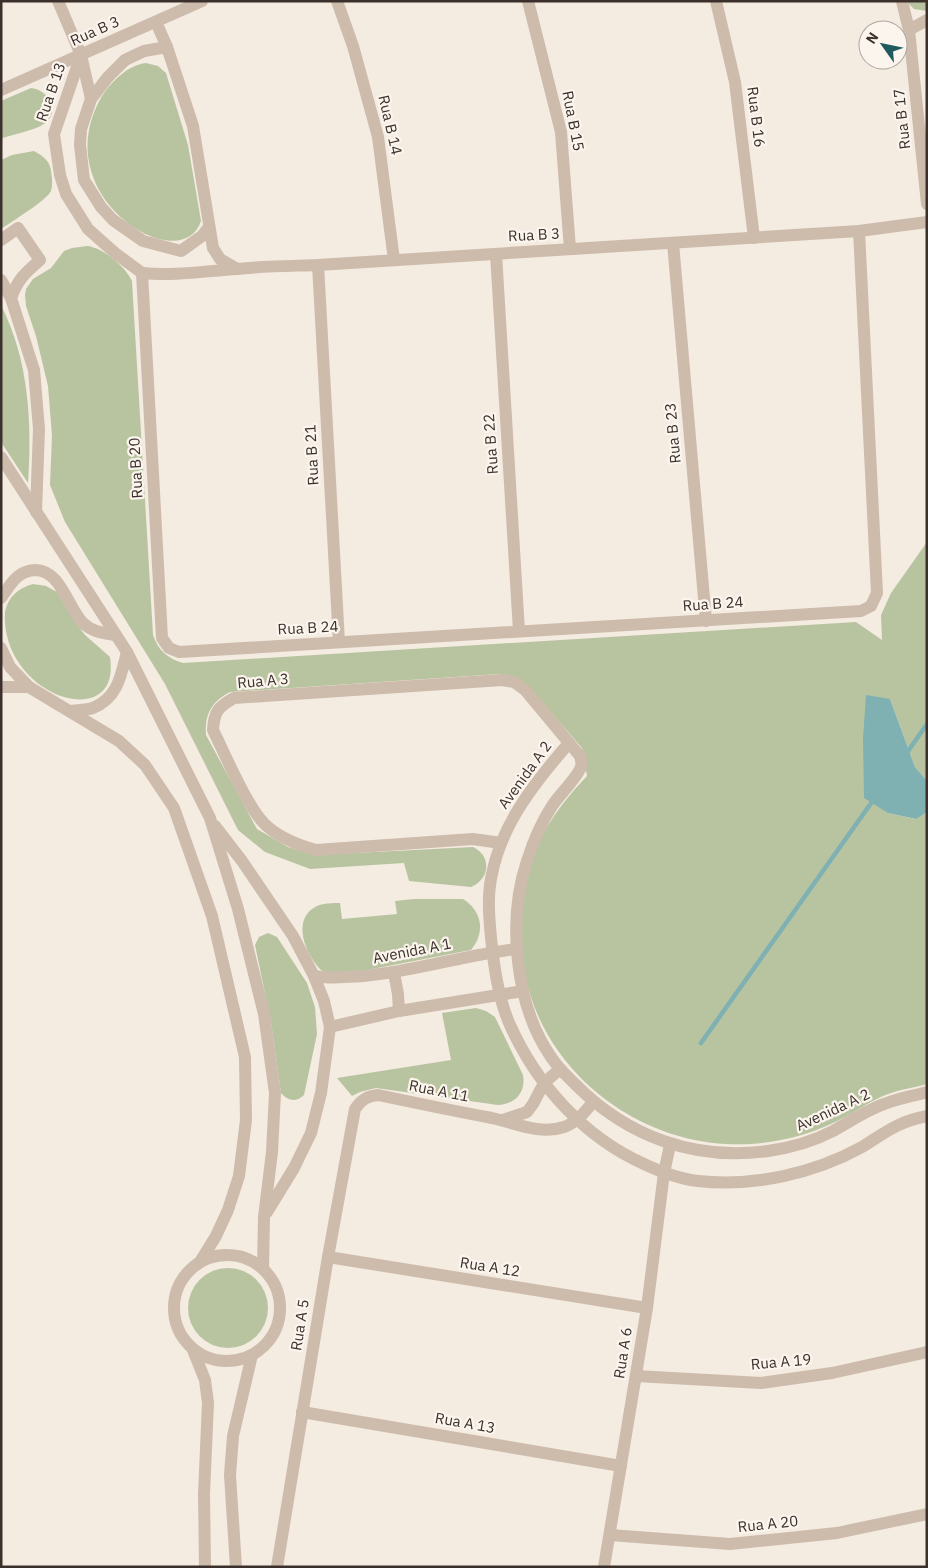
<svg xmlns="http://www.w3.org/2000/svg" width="928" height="1568" font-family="'IBM Plex Sans',sans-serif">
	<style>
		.green { fill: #b8c4a0 }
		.water { fill: #7fb0b2 }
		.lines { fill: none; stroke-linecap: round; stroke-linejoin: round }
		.stream { stroke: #7fb0b2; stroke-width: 4.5 }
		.minor { stroke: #cdbbac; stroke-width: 12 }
		.labels { text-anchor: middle; stroke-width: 4.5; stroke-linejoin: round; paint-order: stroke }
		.street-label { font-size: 15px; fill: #3b302b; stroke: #fbf5ee }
	</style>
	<rect width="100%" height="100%" fill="#f4ebe1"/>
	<g class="green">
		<path d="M 906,1 L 927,1 L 927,11 L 914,9 Z"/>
		<path d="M 146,63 L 158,66 L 166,73 L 188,145 L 201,221 C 182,280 43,197 102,96 C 112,81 128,65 146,63 Z"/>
		<path d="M 31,88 C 39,89 46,93 50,101 C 62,130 18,131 1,139 L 1,101 Z"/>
		<path d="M 34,151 C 43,156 50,161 51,171 C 52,178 53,184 51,191 C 47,200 11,222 1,229 L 1,160 L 12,155 Z"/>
		<path d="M 87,246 C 102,247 126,267 132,281 L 153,635 C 158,650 168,659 183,663 L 856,622 L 882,640 L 881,615 L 891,593 L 927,542 L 927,781 L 915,767 L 890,699 L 888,813 L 915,819 L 927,812 L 927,1084 C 913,1088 896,1090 883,1096 C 869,1102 857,1111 843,1118 C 808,1137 767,1146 726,1144 C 631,1139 543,1068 525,974 C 518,942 521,907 527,876 C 535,838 561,803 587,776 L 582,748 L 528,686 L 507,675 L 499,674 L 230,692 C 212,701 204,715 206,735 L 257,829 L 288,847 L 316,855 L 473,847 C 492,856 490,879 471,887 L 409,881 L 404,863 L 310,869 L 265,852 L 238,830 L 165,684 L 65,522 L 50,485 L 52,436 L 48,386 L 36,336 L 26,306 L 25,295 L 26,289 L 33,279 L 51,268 L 64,251 L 72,248 Z"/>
		<path d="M 1,305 C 29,361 32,422 28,483 L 1,442 Z"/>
		<path d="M 33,584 L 46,586 L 57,592 L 75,622 L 85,635 L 110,657 C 122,735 0,697 5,612 C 8,597 18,588 33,584 Z"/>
		<path d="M 414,899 L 463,899 C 482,911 486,932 471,950 L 341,975 L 326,972 L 321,970 C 306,955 290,919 317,906 C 324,903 332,903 340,903 L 342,919 L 397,914 L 395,901 Z"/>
		<path d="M 268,933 L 277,937 L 307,983 L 315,1007 L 317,1034 L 304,1095 C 296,1103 288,1101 281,1093 L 271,1022 L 255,945 L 259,937 Z"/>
		<path d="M 476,1008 L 486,1011 L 495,1017 L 523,1075 C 526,1092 516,1104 498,1105 L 376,1088 L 360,1092 L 352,1096 L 337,1078 L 451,1060 L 442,1013 Z"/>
		<circle cx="228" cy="1308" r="40"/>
	</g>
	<path class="water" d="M 866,695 L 890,699 L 915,767 L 927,781 L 927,812 L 916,819 L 888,813 L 864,798 L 863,739 Z"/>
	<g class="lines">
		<g class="stream">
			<path d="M 906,754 L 927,724"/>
			<path d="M 701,1043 L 874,799"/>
		</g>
		<g class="minor">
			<path d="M 58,1 L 81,55 L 91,99"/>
			<path d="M 337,1 L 353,46 L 378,137 L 394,260"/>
			<path d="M 528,1 L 561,132 L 570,249"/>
			<path d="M 716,1 L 735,82 L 754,238"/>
			<path d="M 902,1 L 909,30 L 927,204"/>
			<path d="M 156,22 L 167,47 L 193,126 L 213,248 L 220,259 L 237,269"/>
			<path d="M 909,30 L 927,20"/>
			<path d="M 167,47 L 144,51 L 125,60 L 108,77 L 91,99 L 81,129 L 80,145 L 84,180 L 101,207 L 113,220 L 143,241 L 181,251 L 202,236 L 209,227"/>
			<path d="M 81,55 L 54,134 L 60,175 L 66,194 L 88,229 L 115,253 L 142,273"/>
			<path d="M 1,90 L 202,1"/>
			<path d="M 1,240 L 18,228 L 40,260 C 25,273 18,279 11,298"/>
			<path d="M 673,243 L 706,621"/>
			<path d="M 496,254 L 519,631"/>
			<path d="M 318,265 L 339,642"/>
			<path d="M 142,273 L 162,638 L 169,648 L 179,652 L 861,611 L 871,606 L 877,593 L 859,231"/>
			<path d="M 142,273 C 174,276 205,271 237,269 C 264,266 291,266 318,265 L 859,231 L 927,222"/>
			<path d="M 1,280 L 11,298 L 34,370 L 39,429 L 36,512"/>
			<path d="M 1,457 L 127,652 L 210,818 L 238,909 L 264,1014 L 275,1093 L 272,1152 L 264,1217 L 263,1268"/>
			<path d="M 1,598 C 11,584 17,571 35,570 C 61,570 68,608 83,623 C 92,632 104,633 115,635"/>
			<path d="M 1,648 L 10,667 L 29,687 L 119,741 L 145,765 L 174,808 L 212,916 L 245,1057 L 246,1120 L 239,1176 L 228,1210 L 216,1236 L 200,1262"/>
			<path d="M 1,687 L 29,687"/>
			<path d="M 70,711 C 77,710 87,710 93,708 C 118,698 121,675 127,652"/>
			<path d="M 569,743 C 536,781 502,823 492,874 C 487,895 489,916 491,938 C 494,966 498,998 510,1025 C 537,1085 584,1137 644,1164 C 661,1172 679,1179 698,1181 C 753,1187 813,1174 862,1147 C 886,1132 897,1122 927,1116"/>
			<path d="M 215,826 L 242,861 L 293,936 L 314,976 L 324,1001 L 330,1027 L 321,1093 L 311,1133 L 294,1168 L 267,1212"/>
			<path d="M 501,843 L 473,839 L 316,850 C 298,845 282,839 268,827 C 249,812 225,754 213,730 C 214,712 218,707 234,698 L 502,680 L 514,682 L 525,690 L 580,756 C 581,759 582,763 581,767 C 577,778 559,795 552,806 C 541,823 533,842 527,861 C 507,920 515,1005 551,1057 C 558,1068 567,1076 576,1085 C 628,1137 695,1161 768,1151 C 789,1148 814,1141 833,1131 C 851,1121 868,1109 887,1103 C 899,1098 913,1096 927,1092"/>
			<path d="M 394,973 L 398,994 L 399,1011"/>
			<path d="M 314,976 C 331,979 347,977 364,976 C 416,971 465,955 516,949"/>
			<path d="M 330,1027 L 399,1011 L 523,991"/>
			<path d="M 503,1120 L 527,1112 L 533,1104 L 544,1083 L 560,1069"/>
			<circle cx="227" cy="1308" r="53"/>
			<path d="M 328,1257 L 647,1308"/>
			<path d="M 193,1350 L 205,1380 L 208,1403 L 204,1494 L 205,1567"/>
			<path d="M 636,1376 L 761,1383 L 832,1373 L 927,1352"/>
			<path d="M 302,1412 L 621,1466"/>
			<path d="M 610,1535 L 730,1544 L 837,1533 L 927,1514"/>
			<path d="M 236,1567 L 230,1475 L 233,1436 L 252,1355"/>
			<path d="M 277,1567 L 328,1257 L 355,1109 C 361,1100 367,1096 378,1095 C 416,1103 454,1111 492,1118 C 515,1123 540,1135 564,1127 C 576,1123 585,1112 593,1102"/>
			<path d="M 604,1567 L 647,1308 L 664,1173 L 670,1145"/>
		</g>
	</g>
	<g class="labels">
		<g class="street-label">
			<text transform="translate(95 31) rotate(-24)" y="5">Rua B 3</text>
			<text transform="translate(51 92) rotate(-71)" y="5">Rua B 13</text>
			<text transform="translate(756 117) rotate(83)" y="5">Rua B 16</text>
			<text transform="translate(902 119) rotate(-96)" y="5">Rua B 17</text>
			<text transform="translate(573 121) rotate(79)" y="5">Rua B 15</text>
			<text transform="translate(390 125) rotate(77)" y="5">Rua B 14</text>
			<text transform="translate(534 235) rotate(-3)" y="5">Rua B 3</text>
			<text transform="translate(673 433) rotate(-95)" y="5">Rua B 23</text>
			<text transform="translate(491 444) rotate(-94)" y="5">Rua B 22</text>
			<text transform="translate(312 455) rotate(-93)" y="5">Rua B 21</text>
			<text transform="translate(136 468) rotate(-93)" y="5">Rua B 20</text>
			<text transform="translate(713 604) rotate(-4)" y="5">Rua B 24</text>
			<text transform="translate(308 628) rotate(-3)" y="5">Rua B 24</text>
			<text transform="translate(263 681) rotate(-5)" y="5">Rua A 3</text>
			<text transform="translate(525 775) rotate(-54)" y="5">Avenida A 2</text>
			<text transform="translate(412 951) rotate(-11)" y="5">Avenida A 1</text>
			<text transform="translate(439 1091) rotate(11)" y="5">Rua A 11</text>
			<text transform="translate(833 1110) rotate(-25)" y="5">Avenida A 2</text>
			<text transform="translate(490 1267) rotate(9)" y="5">Rua A 12</text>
			<text transform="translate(300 1325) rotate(-81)" y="5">Rua A 5</text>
			<text transform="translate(623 1353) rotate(-81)" y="5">Rua A 6</text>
			<text transform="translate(781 1362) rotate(-5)" y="5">Rua A 19</text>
			<text transform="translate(465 1423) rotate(10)" y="5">Rua A 13</text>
			<text transform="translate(768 1524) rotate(-6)" y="5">Rua A 20</text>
		</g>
	</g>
	<rect width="928" height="1568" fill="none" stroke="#3b302b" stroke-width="5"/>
	<g transform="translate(883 45) rotate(303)"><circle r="24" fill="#fbf5ee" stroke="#aea6a0"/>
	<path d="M0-4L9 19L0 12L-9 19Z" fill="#1f5a5e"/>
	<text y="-8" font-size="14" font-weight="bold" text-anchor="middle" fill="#3b302b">N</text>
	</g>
</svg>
